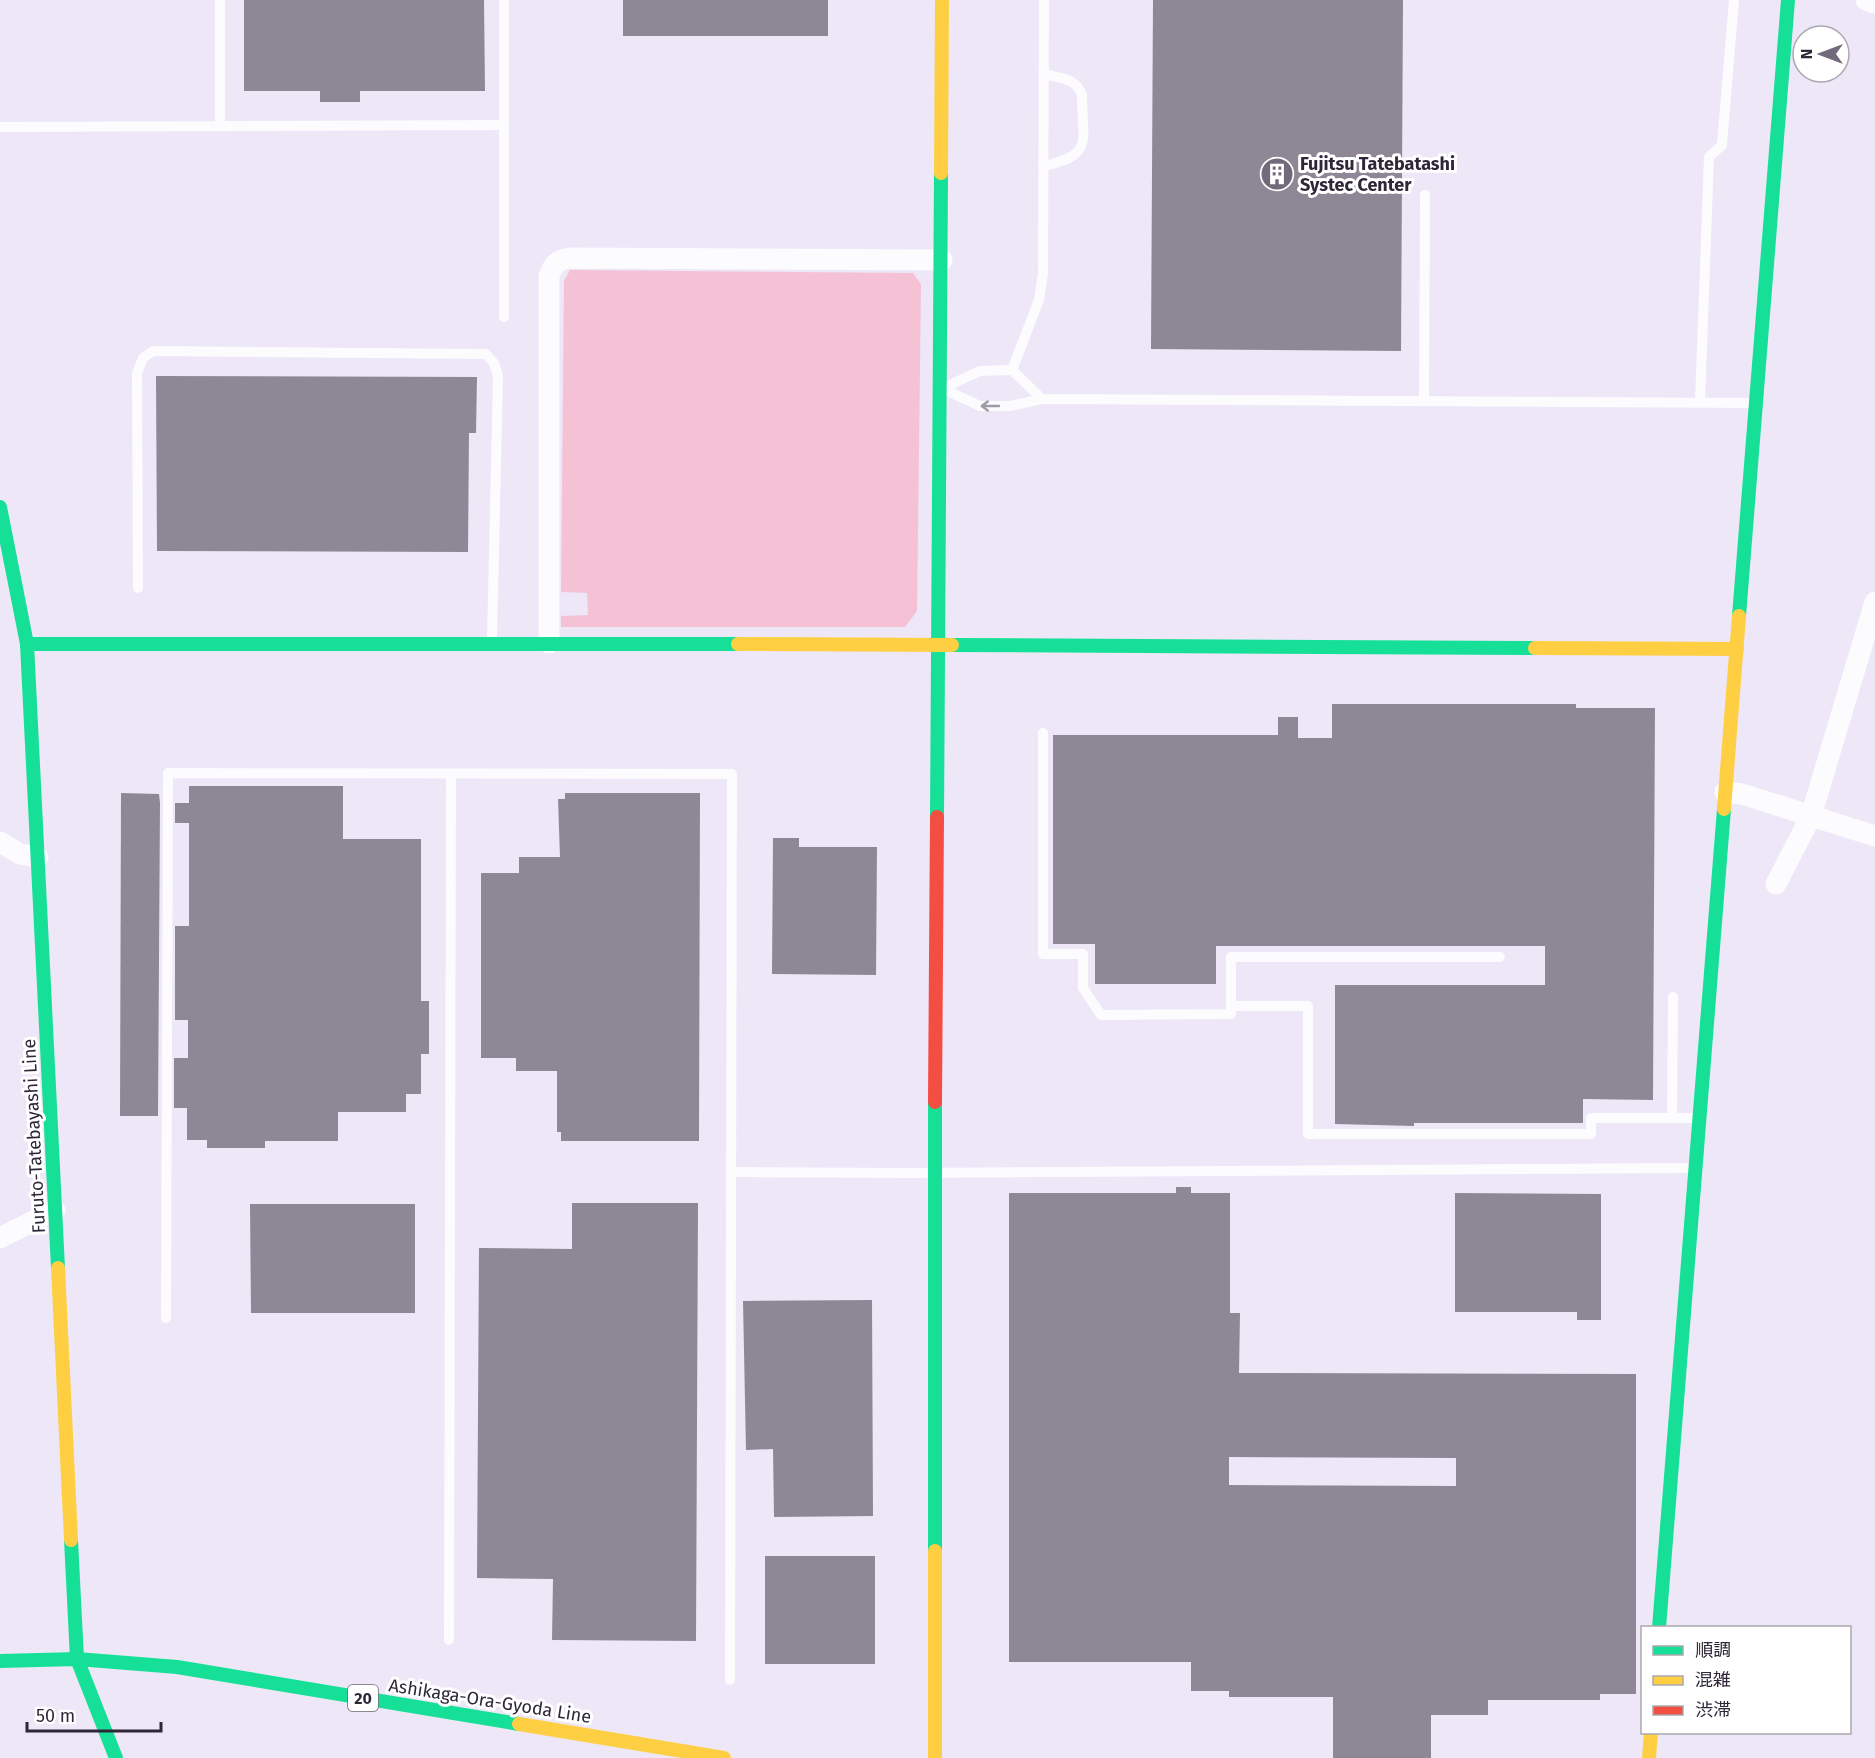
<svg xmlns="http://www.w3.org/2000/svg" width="1875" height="1758" font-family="'Fira Sans','Noto Sans JP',sans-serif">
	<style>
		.green { fill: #f4c2d4 }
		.building { fill: #8d8796; fill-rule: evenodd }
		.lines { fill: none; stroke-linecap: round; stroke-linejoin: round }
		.lane { stroke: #fcfbfe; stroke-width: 10 }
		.street { stroke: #fcfbfe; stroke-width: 21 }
		.fast { stroke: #16e098; stroke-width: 14 }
		.slow { stroke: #ffcf43; stroke-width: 14 }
		.jam { stroke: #f24e42; stroke-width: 14 }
		.oneway { stroke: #9f9ca5 }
		.labels { text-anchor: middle; stroke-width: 6; stroke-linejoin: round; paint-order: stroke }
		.shield { fill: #fff; stroke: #6d6874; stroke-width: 1.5 }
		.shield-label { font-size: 16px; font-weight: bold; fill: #2e2738 }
		.poi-label { font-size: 18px; font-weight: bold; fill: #2e2738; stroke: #fff; text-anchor: start }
		.street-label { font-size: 18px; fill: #2e2738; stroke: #fff }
	</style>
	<rect width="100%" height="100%" fill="#ede7f7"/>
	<path class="green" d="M 570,270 L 913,273 L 921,284 L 917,611 L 905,627 L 561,627 L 561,616 L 588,615 L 587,593 L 561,592 L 564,281 Z"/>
	<g class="building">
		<path d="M 244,0 L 484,0 L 485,91 L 360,91 L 360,102 L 320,102 L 320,91 L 244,91 Z"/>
		<rect x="623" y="0" width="205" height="36"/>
		<path d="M 1153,0 L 1403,0 L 1401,351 L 1151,349 Z"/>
		<path d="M 156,376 L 477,377 L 476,433 L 469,433 L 468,552 L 157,551 Z"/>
		<path d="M 1332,704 L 1576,704 L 1576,708 L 1655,708 L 1653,1100 L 1583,1099 L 1583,1123 L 1414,1123 L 1414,1126 L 1335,1124 L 1335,985 L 1545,985 L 1545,946 L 1216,946 L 1216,984 L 1095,984 L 1095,944 L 1053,944 L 1053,735 L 1278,735 L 1278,717 L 1298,717 L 1298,738 L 1332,738 Z"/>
		<path d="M 189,786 L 343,786 L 343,839 L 421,839 L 421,1001 L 429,1001 L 429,1054 L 421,1054 L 421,1094 L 406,1094 L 406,1112 L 338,1112 L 338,1141 L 265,1141 L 265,1148 L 207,1148 L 207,1140 L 187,1140 L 187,1108 L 174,1108 L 174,1058 L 188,1058 L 188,1020 L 175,1020 L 175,926 L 189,926 L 189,823 L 175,823 L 175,803 L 189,803 Z"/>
		<path d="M 121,793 L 159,794 L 160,803 L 158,1116 L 120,1116 Z"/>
		<path d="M 565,793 L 700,793 L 699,1141 L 561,1141 L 561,1132 L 557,1132 L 557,1071 L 516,1071 L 516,1058 L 481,1058 L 481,873 L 519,873 L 519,857 L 560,857 L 558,799 L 565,799 Z"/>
		<path d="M 773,838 L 799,838 L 799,847 L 877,847 L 876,975 L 772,974 Z"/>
		<path d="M 1176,1187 L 1191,1187 L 1191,1193 L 1230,1193 L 1230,1313 L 1240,1313 L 1239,1373 L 1636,1374 L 1636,1694 L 1600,1694 L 1600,1700 L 1488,1700 L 1488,1715 L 1431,1715 L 1431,1758 L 1333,1758 L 1333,1697 L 1229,1697 L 1229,1691 L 1191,1691 L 1191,1662 L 1009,1662 L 1009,1193 L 1176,1193 ZM 1229,1457 L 1456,1458 L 1456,1486 L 1229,1485 Z"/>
		<path d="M 1455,1193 L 1601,1194 L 1601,1320 L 1577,1320 L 1577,1312 L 1455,1312 Z"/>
		<path d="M 572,1203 L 698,1203 L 696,1641 L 552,1640 L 553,1579 L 477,1578 L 479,1248 L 572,1249 Z"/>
		<path d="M 250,1204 L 415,1204 L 415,1313 L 251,1313 Z"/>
		<path d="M 872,1300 L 873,1516 L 774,1517 L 773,1449 L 746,1450 L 743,1301 Z"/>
		<rect x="765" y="1556" width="110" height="108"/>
	</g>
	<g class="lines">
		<g class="lane">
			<path d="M 220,0 L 220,126"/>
			<path d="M 504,0 L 504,317"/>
			<path d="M 0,127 L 504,125"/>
			<path d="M 1043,166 C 1095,155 1082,141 1082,95 C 1076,78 1060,78 1044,74"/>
			<path d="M 1012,370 L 1039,300 L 1043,273 L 1044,0"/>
			<path d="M 941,389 L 980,371 L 1012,370 L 1042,399"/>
			<path d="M 943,389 L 980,406 L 1010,406 L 1042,399 L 1754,403"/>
			<path d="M 1424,401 L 1425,195"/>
			<path d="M 1700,402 L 1709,157 L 1722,145 L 1734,0"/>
			<path d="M 138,588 L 137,373 L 143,358 L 153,351 L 486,354 L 494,363 L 498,376 L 492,640"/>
			<path d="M 1043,733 L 1043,954 L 1083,954 L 1083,988 L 1101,1015 L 1231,1014 L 1231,957 L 1500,957"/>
			<path d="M 1231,1006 L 1308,1006 L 1308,1134 L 1591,1134 L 1591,1118 L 1697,1118"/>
			<path d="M 1672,1118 L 1673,997"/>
			<path d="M 732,1172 L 909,1173 L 1696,1168"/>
			<path d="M 166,1318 L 168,773 L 732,774 L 730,1680"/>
			<path d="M 449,1640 L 451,774"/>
		</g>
		<g class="street">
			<path d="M 1866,0 L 1875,3"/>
			<path d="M 549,643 L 549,276 C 553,265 557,260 569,258 L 942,260"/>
			<path d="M 1725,792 L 1742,794 L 1875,836"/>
			<path d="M 0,842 L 20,854 L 38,857"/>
			<path d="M 1776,884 L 1811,816 L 1875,602"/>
			<path d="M 0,1238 L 55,1210"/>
		</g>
		<g class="fast">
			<path d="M 0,507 L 27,644 L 58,1268"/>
			<path d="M 1739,616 L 1788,0"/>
			<path d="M 27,644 L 738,644"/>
			<path d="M 952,645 L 1535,648"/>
			<path d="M 937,817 L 941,173"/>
			<path d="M 71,1540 L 77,1659 L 116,1758"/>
			<path d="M 935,1551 L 935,1102"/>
			<path d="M 1659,1628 L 1724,809"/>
			<path d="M 0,1661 L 77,1659 L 177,1667 L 519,1724"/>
		</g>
		<g class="slow">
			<path d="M 941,173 L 942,0"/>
			<path d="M 738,644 L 952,645"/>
			<path d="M 1535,648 L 1737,649"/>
			<path d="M 1724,809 L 1739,616"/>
			<path d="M 58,1268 L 71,1540"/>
			<path d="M 935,1551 L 935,1758"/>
			<path d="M 519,1724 L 724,1758"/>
			<path d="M 1649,1758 L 1651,1732"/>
		</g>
		<path class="jam" d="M 935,1102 L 937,817"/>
	</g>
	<defs><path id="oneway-shaft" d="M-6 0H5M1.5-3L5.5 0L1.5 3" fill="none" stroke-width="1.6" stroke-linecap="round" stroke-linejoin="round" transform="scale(1.5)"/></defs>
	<use class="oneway" href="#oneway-shaft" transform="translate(990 406) rotate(180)"/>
	<defs>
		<g id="building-disc" transform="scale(1.725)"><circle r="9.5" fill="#716a7b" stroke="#fff"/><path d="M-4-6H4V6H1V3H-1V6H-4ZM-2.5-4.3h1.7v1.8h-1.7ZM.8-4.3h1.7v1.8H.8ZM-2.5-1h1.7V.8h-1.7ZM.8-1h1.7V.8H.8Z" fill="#fff"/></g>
	</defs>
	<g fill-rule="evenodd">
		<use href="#building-disc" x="1277" y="174"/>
	</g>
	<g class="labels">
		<rect class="shield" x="348" y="1685" width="30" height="26" rx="4.5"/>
		<g class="shield-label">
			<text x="363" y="1704">20</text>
		</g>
		<g class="poi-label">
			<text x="1300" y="170">Fujitsu Tatebatashi<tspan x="1300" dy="21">Systec Center</tspan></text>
		</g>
		<g class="street-label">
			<text transform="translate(34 1136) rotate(-93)" y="6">Furuto-Tatebayashi Line</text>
			<text transform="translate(490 1701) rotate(9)" y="6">Ashikaga-Ora-Gyoda Line</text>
		</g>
	</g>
	<rect x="1641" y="1626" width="210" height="108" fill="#ffffff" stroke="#aba9af" stroke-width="1.5"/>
	<rect x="1653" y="1646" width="30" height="9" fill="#16e098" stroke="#aba9af" stroke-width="1.5"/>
	<text x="1695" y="1656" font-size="18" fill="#2e2738">順調</text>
	<rect x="1653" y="1676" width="30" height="9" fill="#ffcf43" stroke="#aba9af" stroke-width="1.5"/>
	<text x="1695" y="1686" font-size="18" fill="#2e2738">混雑</text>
	<rect x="1653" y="1706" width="30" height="9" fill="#f24e42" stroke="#aba9af" stroke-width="1.5"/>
	<text x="1695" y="1716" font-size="18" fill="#2e2738">渋滞</text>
	<g transform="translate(1821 54) rotate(270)"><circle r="28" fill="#ffffff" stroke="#aba9af" stroke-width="1.5"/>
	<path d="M0-4.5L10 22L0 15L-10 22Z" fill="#716a7b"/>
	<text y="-9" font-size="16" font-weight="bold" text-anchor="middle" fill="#2e2738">N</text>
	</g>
	<path d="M27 1722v9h134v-9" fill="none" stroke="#2e2738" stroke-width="3"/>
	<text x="36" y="1722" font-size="18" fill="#2e2738" stroke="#ffffff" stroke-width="4.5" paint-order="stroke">50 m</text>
</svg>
